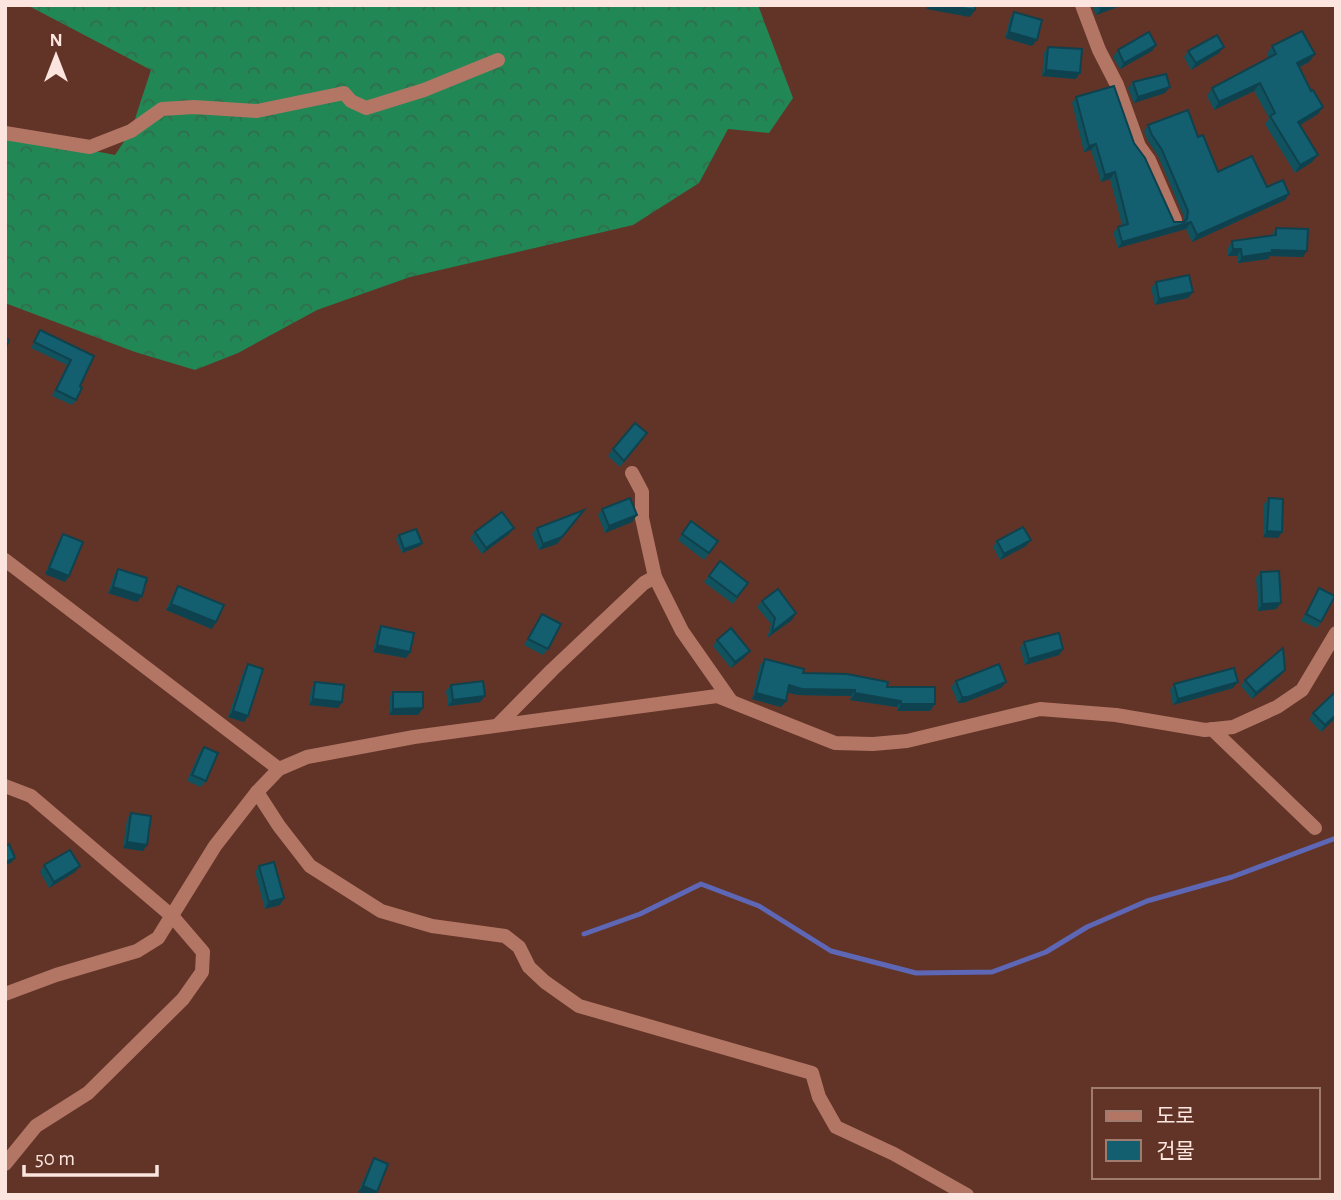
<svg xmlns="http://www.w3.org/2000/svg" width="1341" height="1200" font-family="'Alegreya Sans','Noto Sans KR',sans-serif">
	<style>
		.forest { fill: url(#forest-crowns) }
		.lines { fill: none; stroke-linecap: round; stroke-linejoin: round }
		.stream { stroke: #5d67b5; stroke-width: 5 }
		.street { stroke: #b37665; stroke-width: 14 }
		.wall { fill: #11525f }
		.shaded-wall { fill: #0e424e }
		.building { fill: #145f6f; stroke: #0e424e; stroke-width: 2 }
	</style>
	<defs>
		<pattern id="forest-crowns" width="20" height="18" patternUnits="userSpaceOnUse" patternTransform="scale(1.75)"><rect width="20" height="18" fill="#218754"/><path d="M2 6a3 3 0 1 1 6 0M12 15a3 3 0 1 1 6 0" fill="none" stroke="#326d4d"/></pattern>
	</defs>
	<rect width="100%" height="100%" fill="#613427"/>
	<path class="forest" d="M 27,5 L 758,5 L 793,98 L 769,133 L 728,129 L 699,183 L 633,225 L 410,277 L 317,310 L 238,353 L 195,370 L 135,352 L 5,303 L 5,133 L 115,155 L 131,131 L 151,70 Z"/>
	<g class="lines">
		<path class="stream" d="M 584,934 L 640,914 L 701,884 L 759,906 L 831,951 L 916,973 L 992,972 L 1046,952 L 1087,927 L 1147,901 L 1232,877 L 1336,838"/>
		<g class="street">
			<path d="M 1082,5 L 1099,50 L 1117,85 L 1139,146 L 1149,160 L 1175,220"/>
			<path d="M 5,133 L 90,147 L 131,131 L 162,109 L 194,107 L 257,111 L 344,93 L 351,101 L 366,108 L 424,90 L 498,60"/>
			<path d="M 632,473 L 642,492 L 642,518 L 655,577 L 682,631 L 731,701"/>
			<path d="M 5,560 L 279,769"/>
			<path d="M 498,725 L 552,670 L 644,583 L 655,577"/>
			<path d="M 1212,729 L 1315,828"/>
			<path d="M 5,786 L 31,796 L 173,917 L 203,952 L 202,972 L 183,999 L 88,1093 L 36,1126 L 5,1164"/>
			<path d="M 257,792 L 279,826 L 310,866 L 381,911 L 432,926 L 505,936 L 519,947 L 529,967 L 545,982 L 579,1006 L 812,1073 L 819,1097 L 836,1127 L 894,1154 L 967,1195"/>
			<path d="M 5,994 L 56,975 L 137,951 L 158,938 L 215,846 L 257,792 L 279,769 L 307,757 L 414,737 L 717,696 L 835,743 L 873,744 L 907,741 L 1040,709 L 1116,715 L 1205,730 L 1233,727 L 1277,707 L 1302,690 L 1336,633"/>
		</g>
	</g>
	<g class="wall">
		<path d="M 1092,5 L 1123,5 L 1096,15 Z"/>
		<path d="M 1014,12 L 1032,46 L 1005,38 L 1010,18 Z"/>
		<path d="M 1156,45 L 1152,51 L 1120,69 L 1113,57 L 1118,50 Z"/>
		<path d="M 1272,46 L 1315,54 L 1309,62 L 1299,67 L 1311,91 L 1323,107 L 1318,114 L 1300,125 L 1318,155 L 1312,162 L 1295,173 L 1265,124 L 1269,118 L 1254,91 L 1214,110 L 1207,96 L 1212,88 L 1269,58 L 1267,54 Z"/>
		<path d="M 1048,47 L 1076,79 L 1042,76 L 1044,53 Z"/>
		<path d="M 1188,51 L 1219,53 L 1191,70 L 1184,57 Z"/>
		<path d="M 1133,82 L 1165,93 L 1134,103 L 1128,88 Z"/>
		<path d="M 1076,97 L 1134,143 L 1174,222 L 1183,222 L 1184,217 L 1158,156 L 1148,141 L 1144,131 L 1148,125 L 1198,137 L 1218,172 L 1289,194 L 1285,200 L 1192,242 L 1186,229 L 1118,248 L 1113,233 L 1118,227 L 1122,225 L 1110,179 L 1101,182 L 1091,150 L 1084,152 L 1072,103 Z"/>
		<path d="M 1276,228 L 1303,257 L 1270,256 L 1268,259 L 1238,263 L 1237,256 L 1228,256 L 1228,248 L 1232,241 L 1271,236 Z"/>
		<path d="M 1156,282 L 1193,292 L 1188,298 L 1155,305 L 1151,288 Z"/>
		<path d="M 40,330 L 94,356 L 80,386 L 76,400 L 72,405 L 52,396 L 67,365 L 31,348 Z"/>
		<path d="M 647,433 L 620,467 L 608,456 L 613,449 Z"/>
		<path d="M 1269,498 L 1278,538 L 1263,537 L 1264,504 Z"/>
		<path d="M 602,509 L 637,515 L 632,522 L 605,533 L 598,515 Z"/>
		<path d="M 584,510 L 557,544 L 539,550 L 532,534 L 537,528 Z"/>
		<path d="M 691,521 L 718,541 L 704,560 L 678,540 Z"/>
		<path d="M 475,532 L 509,534 L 482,554 L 470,538 Z"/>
		<path d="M 63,534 L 69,576 L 65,582 L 45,574 L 59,540 Z"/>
		<path d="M 399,535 L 420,546 L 402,553 L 396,539 Z"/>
		<path d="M 997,541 L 1026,546 L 1000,560 L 993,547 Z"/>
		<path d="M 720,561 L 748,583 L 733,604 L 704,582 Z"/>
		<path d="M 118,569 L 142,596 L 137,602 L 108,593 L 114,575 Z"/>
		<path d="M 1261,572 L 1281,603 L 1276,609 L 1258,611 L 1256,578 Z"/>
		<path d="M 178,586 L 212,629 L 166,610 L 174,592 Z"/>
		<path d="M 1319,588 L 1321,622 L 1317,628 L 1301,621 Z"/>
		<path d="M 762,601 L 796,613 L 792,620 L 767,638 L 771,624 L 757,607 Z"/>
		<path d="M 542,614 L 548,649 L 543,655 L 524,645 Z"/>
		<path d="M 381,626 L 410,652 L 406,658 L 373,652 L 377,632 Z"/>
		<path d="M 717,640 L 745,657 L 731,668 L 713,646 Z"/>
		<path d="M 1024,642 L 1063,649 L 1059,655 L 1025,665 L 1020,648 Z"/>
		<path d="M 765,659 L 803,673 L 887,687 L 935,704 L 930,711 L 897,711 L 897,707 L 850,700 L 851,696 L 798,695 L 788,692 L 786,701 L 781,707 L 752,699 L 760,665 Z"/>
		<path d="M 248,664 L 248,716 L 244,722 L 228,717 L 244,670 Z"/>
		<path d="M 1285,670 L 1280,676 L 1252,699 L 1241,686 L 1245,680 Z"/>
		<path d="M 956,681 L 1006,682 L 1001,688 L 963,703 L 958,703 L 951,687 Z"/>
		<path d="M 315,682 L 342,702 L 338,708 L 309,705 L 311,689 Z"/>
		<path d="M 1174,684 L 1233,688 L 1173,705 L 1170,690 Z"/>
		<path d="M 451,685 L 485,696 L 480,702 L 448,706 L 446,691 Z"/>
		<path d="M 1336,691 L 1336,718 L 1321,732 L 1309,719 L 1313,713 Z"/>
		<path d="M 393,692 L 423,708 L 418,715 L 389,715 L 389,698 Z"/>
		<path d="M 204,747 L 206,781 L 201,787 L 187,781 L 199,753 Z"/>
		<path d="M 131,813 L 143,851 L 123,848 L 127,819 Z"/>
		<path d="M 44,865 L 75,872 L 49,888 L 40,872 Z"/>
		<path d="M 259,866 L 284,898 L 280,905 L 265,909 L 255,872 Z"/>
		<path d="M 374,1158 L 388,1164 L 358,1192 L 370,1165 Z"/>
	</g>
	<g class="shaded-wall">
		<path d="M 929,5 L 944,5 L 975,10 L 970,17 L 926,9 Z"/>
		<path d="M 1110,5 L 1123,5 L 1096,15 L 1101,9 Z"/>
		<path d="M 1009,32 L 1037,40 L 1032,46 L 1005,38 Z"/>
		<path d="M 1156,45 L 1152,51 L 1120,69 L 1124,63 Z"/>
		<path d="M 1224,47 L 1219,53 L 1191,70 L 1196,63 Z"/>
		<path d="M 1315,54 L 1309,62 L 1292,71 L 1297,63 Z"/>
		<path d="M 1046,70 L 1080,73 L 1076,79 L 1042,76 Z"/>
		<path d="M 1260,83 L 1254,91 L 1214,110 L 1219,102 Z"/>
		<path d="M 1170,87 L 1165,93 L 1134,103 L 1138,97 Z"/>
		<path d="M 1323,107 L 1318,114 L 1292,130 L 1298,122 Z"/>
		<path d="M 1096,144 L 1091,150 L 1084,152 L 1089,146 Z"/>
		<path d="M 1318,155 L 1312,162 L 1295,173 L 1300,165 Z"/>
		<path d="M 1115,172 L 1110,179 L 1101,182 L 1105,175 Z"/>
		<path d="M 1289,194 L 1285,200 L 1192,242 L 1197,235 Z"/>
		<path d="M 1191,222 L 1186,229 L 1118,248 L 1122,242 Z"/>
		<path d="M 1233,249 L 1241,249 L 1237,256 L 1228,256 Z"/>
		<path d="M 1272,250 L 1307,251 L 1303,257 L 1270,256 L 1268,259 L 1238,263 L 1242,257 Z"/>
		<path d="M 1193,292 L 1188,298 L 1155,305 L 1159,299 Z"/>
		<path d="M 584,510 L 557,544 L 539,550 L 543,544 Z"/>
		<path d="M 637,515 L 632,522 L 605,533 L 609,526 Z"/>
		<path d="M 514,528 L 509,534 L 482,554 L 486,548 Z"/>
		<path d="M 1267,531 L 1282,532 L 1278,538 L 1263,537 Z"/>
		<path d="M 1031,540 L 1026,546 L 1000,560 L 1004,554 Z"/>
		<path d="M 422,543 L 420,546 L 402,553 L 404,549 Z"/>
		<path d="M 49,568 L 69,576 L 65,582 L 45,574 Z"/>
		<path d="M 113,587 L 142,596 L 137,602 L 108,593 Z"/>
		<path d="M 1281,603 L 1276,609 L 1258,611 L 1262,604 Z"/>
		<path d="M 171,604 L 216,622 L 212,629 L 166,610 Z"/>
		<path d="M 796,613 L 792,620 L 767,638 L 772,632 Z"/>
		<path d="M 377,645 L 410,652 L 406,658 L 373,652 Z"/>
		<path d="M 1063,649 L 1059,655 L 1025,665 L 1029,659 Z"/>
		<path d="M 750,651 L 745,657 L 731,668 L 735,662 Z"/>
		<path d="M 1285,670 L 1280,676 L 1252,699 L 1256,693 Z"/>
		<path d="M 1006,682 L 1001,688 L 963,703 L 958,703 L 962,697 Z"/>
		<path d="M 1238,682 L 1233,688 L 1173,705 L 1178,699 Z"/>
		<path d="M 789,685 L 855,690 L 851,696 L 798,695 L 785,692 Z"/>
		<path d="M 756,693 L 786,701 L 781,707 L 752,699 Z"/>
		<path d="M 855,693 L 901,701 L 897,707 L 850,700 Z"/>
		<path d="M 485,696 L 480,702 L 448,706 L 453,700 Z"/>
		<path d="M 313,699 L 342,702 L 338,708 L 309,705 Z"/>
		<path d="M 901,704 L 935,704 L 930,711 L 897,711 Z"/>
		<path d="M 423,708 L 418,715 L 389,715 L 393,709 Z"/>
		<path d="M 233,711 L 248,716 L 244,722 L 228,717 Z"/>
		<path d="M 1336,715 L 1336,718 L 1321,732 L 1325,725 Z"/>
		<path d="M 127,842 L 147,845 L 143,851 L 123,848 Z"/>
		<path d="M 15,858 L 11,863 L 5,865 L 5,862 Z"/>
		<path d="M 80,866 L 75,872 L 49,888 L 54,882 Z"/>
		<path d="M 284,898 L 280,905 L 265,909 L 269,902 Z"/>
		<path d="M 363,1186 L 377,1192 L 374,1195 L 365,1195 L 358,1192 Z"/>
	</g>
	<g class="building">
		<path d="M 944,5 L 975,5 L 975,10 Z"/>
		<path d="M 1099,5 L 1110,5 L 1101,9 Z"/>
		<path d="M 1014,12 L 1042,20 L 1037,40 L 1009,32 Z"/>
		<path d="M 1302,31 L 1315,54 L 1297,63 L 1311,91 L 1313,90 L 1323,107 L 1298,122 L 1318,155 L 1300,165 L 1270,116 L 1275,113 L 1260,83 L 1219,102 L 1212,88 L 1276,54 L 1272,46 Z"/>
		<path d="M 1149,32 L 1156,45 L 1124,63 L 1118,50 Z"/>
		<path d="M 1217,35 L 1224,47 L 1196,63 L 1188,51 Z"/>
		<path d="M 1048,47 L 1082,49 L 1080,73 L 1046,70 Z"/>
		<path d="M 1166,74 L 1170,87 L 1138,97 L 1133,82 Z"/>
		<path d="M 1114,86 L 1134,143 L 1145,158 L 1174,222 L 1184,222 L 1187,219 L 1188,211 L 1162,150 L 1152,135 L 1148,125 L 1188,110 L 1198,137 L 1203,135 L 1218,172 L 1252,156 L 1267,187 L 1283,180 L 1289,194 L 1197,235 L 1191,222 L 1122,242 L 1118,227 L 1128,224 L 1115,172 L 1105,175 L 1096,144 L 1089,146 L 1076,97 Z"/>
		<path d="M 1276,228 L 1308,229 L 1307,251 L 1272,250 L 1273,252 L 1242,257 L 1241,249 L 1233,249 L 1232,241 L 1276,235 Z"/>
		<path d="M 1189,275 L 1193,292 L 1159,299 L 1156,282 Z"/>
		<path d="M 40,330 L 94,356 L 80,386 L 82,388 L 76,400 L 56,390 L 71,360 L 34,342 Z"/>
		<path d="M 5,338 L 9,340 L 5,350 Z"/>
		<path d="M 635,423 L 647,433 L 624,461 L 613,449 Z"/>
		<path d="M 630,498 L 637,515 L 609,526 L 602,509 Z"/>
		<path d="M 1269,498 L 1283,499 L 1282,532 L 1267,531 Z"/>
		<path d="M 584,510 L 562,537 L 543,544 L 537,528 Z"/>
		<path d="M 502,512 L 514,528 L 486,548 L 475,532 Z"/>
		<path d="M 691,521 L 718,541 L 709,553 L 682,534 Z"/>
		<path d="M 1023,527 L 1031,540 L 1004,554 L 997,541 Z"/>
		<path d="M 416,529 L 422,543 L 404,549 L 399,535 Z"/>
		<path d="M 63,534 L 83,542 L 69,576 L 49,568 Z"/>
		<path d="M 720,561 L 748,583 L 737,597 L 709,576 Z"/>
		<path d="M 118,569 L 147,578 L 142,596 L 113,587 Z"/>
		<path d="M 1279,571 L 1281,603 L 1262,604 L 1261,572 Z"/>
		<path d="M 178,586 L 224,605 L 216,622 L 171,604 Z"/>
		<path d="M 1319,588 L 1335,596 L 1321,622 L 1306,614 Z"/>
		<path d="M 778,589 L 796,613 L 772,632 L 775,618 L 762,601 Z"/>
		<path d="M 542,614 L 561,624 L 548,649 L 528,639 Z"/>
		<path d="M 381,626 L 414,633 L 410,652 L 377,645 Z"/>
		<path d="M 731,628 L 750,651 L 735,662 L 717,640 Z"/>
		<path d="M 1059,633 L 1063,649 L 1029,659 L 1024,642 Z"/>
		<path d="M 1283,648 L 1285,670 L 1256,693 L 1245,680 Z"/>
		<path d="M 765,659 L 804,669 L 803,673 L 847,674 L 888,682 L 887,687 L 935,687 L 935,704 L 901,704 L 901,701 L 855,693 L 855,690 L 802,689 L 789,685 L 786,701 L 756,693 Z"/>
		<path d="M 248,664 L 263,669 L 248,716 L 233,711 Z"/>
		<path d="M 999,664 L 1006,682 L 968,697 L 962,697 L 956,681 Z"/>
		<path d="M 1234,668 L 1238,682 L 1178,699 L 1174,684 Z"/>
		<path d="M 483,681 L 485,696 L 453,700 L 451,685 Z"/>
		<path d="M 315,682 L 344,685 L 342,702 L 313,699 Z"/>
		<path d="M 1336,691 L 1336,715 L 1325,725 L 1313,713 Z"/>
		<path d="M 393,692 L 423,692 L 423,708 L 393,709 Z"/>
		<path d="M 204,747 L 218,753 L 206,781 L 192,775 Z"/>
		<path d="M 131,813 L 151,816 L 147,845 L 127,842 Z"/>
		<path d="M 9,844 L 15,858 L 5,862 L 5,846 Z"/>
		<path d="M 70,850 L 80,866 L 54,882 L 44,865 Z"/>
		<path d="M 274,862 L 284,898 L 269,902 L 259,866 Z"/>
		<path d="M 374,1158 L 388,1164 L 377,1192 L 363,1186 Z"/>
	</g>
	<rect width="1341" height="1200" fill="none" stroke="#fce5de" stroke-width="14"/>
	<rect x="1092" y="1088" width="228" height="91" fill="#613427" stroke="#9f7b70" stroke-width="2"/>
	<rect x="1106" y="1111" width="35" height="10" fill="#b37665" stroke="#9f7b70" stroke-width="2"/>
	<text x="1156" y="1123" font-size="21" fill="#fce5de">도로</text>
	<rect x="1106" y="1140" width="35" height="21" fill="#145f6f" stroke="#9f7b70" stroke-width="2"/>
	<text x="1156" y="1158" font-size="21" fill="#fce5de">건물</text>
	<g transform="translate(56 56)" stroke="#613427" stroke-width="5" paint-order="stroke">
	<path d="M0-5L12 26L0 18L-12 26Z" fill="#fce5de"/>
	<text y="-10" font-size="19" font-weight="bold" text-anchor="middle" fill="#fce5de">N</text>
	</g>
	<path d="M24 1165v10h133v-10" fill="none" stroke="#fce5de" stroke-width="3.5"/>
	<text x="35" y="1165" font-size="21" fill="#fce5de" stroke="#613427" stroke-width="5" paint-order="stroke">50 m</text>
</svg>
